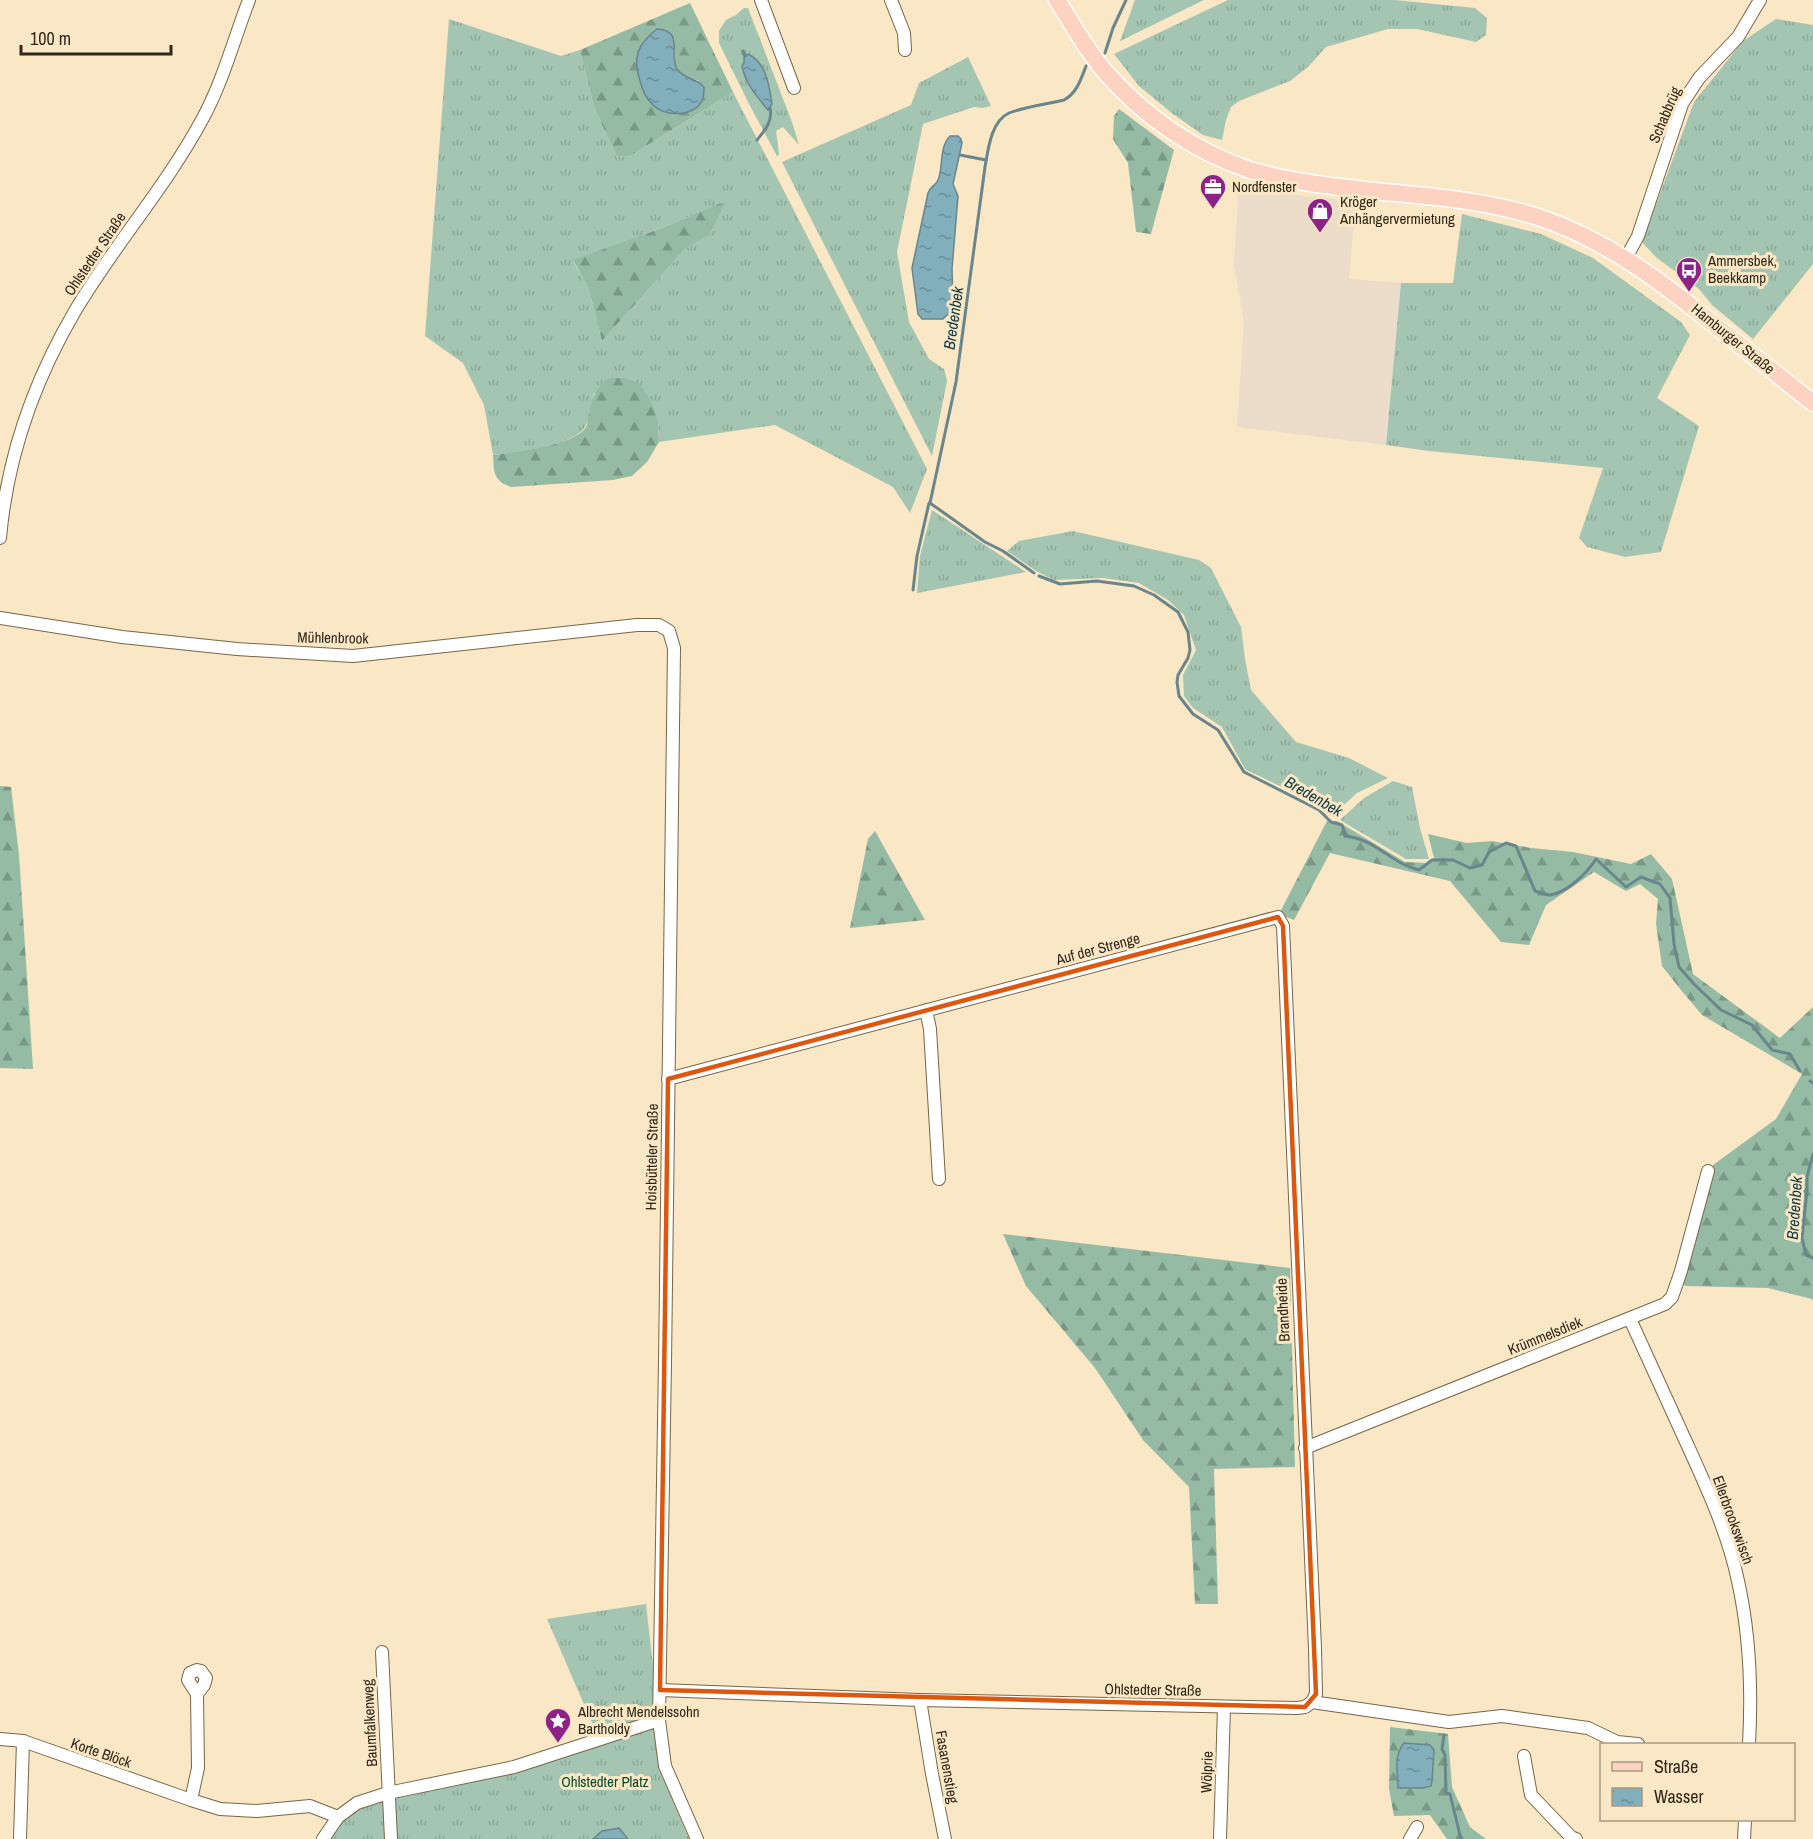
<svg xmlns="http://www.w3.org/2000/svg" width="1813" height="1839" font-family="'Archivo Narrow',sans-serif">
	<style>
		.commercial { fill: #ecddca }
		.grass { fill: url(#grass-tufts); fill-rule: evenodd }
		.forest { fill: url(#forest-firs); fill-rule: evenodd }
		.water { fill: url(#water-ripples); stroke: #69868c; stroke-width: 1.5 }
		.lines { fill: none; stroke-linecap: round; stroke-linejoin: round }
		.stream { stroke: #69868c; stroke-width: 3 }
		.minor-casing { stroke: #776647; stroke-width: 14 }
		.major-casing { stroke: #fff; stroke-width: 19 }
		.minor { stroke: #fff; stroke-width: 12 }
		.major { stroke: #fdd2c1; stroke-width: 16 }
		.marked { fill: none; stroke: #df570d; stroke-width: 4.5; stroke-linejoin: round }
		.labels { text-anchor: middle; stroke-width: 6; stroke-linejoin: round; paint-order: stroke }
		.street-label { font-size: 15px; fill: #2f281b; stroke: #fae7c5 }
		.poi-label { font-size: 15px; fill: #2f281b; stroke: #fae7c5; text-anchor: start }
		.park-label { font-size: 15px; fill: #034b2e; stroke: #fae7c5 }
		.water-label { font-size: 16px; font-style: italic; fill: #133c47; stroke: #fae7c5 }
	</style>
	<defs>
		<pattern id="grass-tufts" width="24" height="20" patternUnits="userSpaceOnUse" patternTransform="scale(1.5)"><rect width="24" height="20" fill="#a4c5b2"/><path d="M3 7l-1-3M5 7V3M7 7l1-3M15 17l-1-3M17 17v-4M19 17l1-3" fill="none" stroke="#8ea998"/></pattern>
		<pattern id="forest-firs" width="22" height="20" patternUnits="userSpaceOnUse" patternTransform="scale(1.5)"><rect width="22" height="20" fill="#95bba5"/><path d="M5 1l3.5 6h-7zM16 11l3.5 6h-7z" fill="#7a9886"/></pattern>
		<pattern id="water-ripples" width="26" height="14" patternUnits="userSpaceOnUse" patternTransform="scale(1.5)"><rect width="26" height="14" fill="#82afbc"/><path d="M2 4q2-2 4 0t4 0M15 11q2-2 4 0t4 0" fill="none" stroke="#6b8e98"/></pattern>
	</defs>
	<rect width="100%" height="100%" fill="#fae7c5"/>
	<path class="commercial" d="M 1239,182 L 1281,192 L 1312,197 L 1356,201 L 1349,279 L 1401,283 L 1386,445 L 1237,427 L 1244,323 L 1234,265 Z"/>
	<g class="grass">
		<path d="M 1135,0 L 1204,0 L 1120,41 Z"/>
		<path d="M 1228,0 L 1395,0 L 1475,8 L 1487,18 L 1486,35 L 1476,42 L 1417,29 L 1388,29 L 1326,47 L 1309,66 L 1290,81 L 1239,101 L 1231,107 L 1226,120 L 1222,140 L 1203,135 L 1173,114 L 1139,86 L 1114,54 Z"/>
		<path d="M 744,8 L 748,8 L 792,122 L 799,145 L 783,127 L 776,131 L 779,155 L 777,156 L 749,104 L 719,43 L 719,31 L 726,20 L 736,15 ZM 744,63 L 768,81 L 772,104 L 768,110 C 756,97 745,83 742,66 Z"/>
		<path d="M 449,19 L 561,56 L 580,50 L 594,107 L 617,157 L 630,156 L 733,92 L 927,469 L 910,513 L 893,487 L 775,425 L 659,442 L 658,422 L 594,393 C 592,403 591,416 586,425 C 577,446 513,453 493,455 L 484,405 L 463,363 L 425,336 ZM 725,202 L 710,234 L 684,250 L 602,341 L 589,290 L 573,261 L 662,228 Z"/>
		<path d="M 1776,19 L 1813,25 L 1813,264 L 1753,339 L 1712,305 L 1699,289 L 1657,258 L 1642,242 L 1694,102 L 1743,41 Z"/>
		<path d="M 968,57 L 991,106 L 982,108 L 974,107 L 923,124 L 897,252 L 909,322 L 929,359 L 944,369 L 947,381 L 932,456 L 782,162 L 911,105 L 919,83 Z"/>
		<path d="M 1462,214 L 1541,234 L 1593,258 L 1681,322 L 1690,335 L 1657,398 L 1699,426 L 1661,552 L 1625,557 L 1587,547 L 1579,538 L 1603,468 L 1429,451 L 1386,445 L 1401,283 L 1453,283 Z"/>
		<path d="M 932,510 L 1026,572 L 917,593 L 920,556 Z"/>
		<path d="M 1073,531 L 1199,560 L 1211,568 L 1241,627 L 1245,659 L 1251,690 L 1296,742 L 1349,758 L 1388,778 L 1357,793 L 1332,816 L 1321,806 L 1245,769 L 1222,727 L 1193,708 L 1184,696 L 1183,675 L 1196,650 L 1184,615 L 1168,600 L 1139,583 L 1103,578 L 1054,580 L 1036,571 L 1007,551 L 1019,541 Z"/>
		<path d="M 1393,781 L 1412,787 L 1420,828 L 1429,859 L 1406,859 L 1340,820 L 1364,798 Z"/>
		<path d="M 646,1604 L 659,1720 L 659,1769 L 689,1839 L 628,1839 L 618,1828 L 602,1831 L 593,1839 L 323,1839 L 357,1803 L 514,1767 L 599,1739 L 547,1619 Z"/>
	</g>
	<g class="forest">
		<path d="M 690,3 L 733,92 L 630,156 L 617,157 L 594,107 L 580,50 ZM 674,47 C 672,69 679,75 699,81 L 643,92 L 639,80 Z"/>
		<path d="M 1119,109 L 1174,150 L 1151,234 L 1136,232 L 1128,163 L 1113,139 L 1114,116 Z"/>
		<path d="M 726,201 L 710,234 L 684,250 L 602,341 L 589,290 L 573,260 L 662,228 Z"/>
		<path d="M 610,378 L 625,378 L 640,384 L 651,401 L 658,422 L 659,442 L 647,462 L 632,476 L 613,480 L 511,487 C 493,480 494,473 493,455 C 514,452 575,446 586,427 C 588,424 587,421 588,418 C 592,402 594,386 610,378 Z"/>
		<path d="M 0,786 L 11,787 L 19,855 L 33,1069 L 0,1068 Z"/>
		<path d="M 1327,821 L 1337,821 L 1405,862 L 1426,863 L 1434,858 L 1428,834 L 1467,843 L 1492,841 L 1531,848 L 1573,852 L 1631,864 L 1651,854 L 1672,879 L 1693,974 L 1780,1038 L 1813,1007 L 1813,1301 L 1812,1299 L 1768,1288 L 1685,1286 L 1681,1280 L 1713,1165 L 1776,1119 L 1802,1074 L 1702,1015 L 1681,990 L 1662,966 L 1656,924 L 1658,899 L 1640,884 L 1626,891 L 1594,872 L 1546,905 L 1529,945 L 1501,942 L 1450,881 L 1330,853 L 1294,920 L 1279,914 Z"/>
		<path d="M 875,831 L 925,920 L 850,928 L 868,839 Z"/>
		<path d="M 1003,1234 L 1290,1268 L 1295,1467 L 1214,1469 L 1218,1604 L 1195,1604 L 1189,1487 L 1143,1440 L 1095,1368 L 1026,1286 Z"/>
		<path d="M 1390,1727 L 1448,1734 L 1452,1787 L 1470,1827 L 1486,1839 L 1447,1839 L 1430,1815 L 1394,1816 L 1389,1789 ZM 1434,1750 L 1432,1781 L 1430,1786 L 1399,1788 L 1398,1766 Z"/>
	</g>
	<g class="water">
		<path d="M 657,29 C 685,31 668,53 677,69 C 683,79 697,78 704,87 C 704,91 704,97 702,101 C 693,117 665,117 653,105 C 646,98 642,90 640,81 C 632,57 638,44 657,29 Z"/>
		<path d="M 748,54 C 767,63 769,86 772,104 L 768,110 C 757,97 745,83 742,66 L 744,63 L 744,57 Z"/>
		<path d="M 950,136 L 958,136 L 961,139 L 962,143 L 953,184 L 958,196 L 952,269 L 953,301 L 948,314 L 943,319 L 922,319 L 918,314 L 912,268 L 928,193 C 930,187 933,187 937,182 C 944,171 938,148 950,136 Z"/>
		<path d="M 1404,1743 L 1430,1745 L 1434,1750 L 1432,1781 L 1431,1786 L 1423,1788 L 1398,1788 C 1398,1771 1393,1757 1404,1743 Z"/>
		<path d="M 619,1828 L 628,1839 L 593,1839 L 602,1831 Z"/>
	</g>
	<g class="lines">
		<g class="stream">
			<path d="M 743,51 L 745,56"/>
			<path d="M 1105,53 L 1113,28 L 1126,0"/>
			<path d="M 757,140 C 765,130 773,121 770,108"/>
			<path d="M 960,155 L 986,160"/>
			<path d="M 1034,573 L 1003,551 L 985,542 L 930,503 L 956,382 L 985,167 C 988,150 991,121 1009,113 C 1023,107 1048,104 1064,100 C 1077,93 1081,79 1086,66"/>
			<path d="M 1039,576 L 1060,584 L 1097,581 L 1134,586 L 1154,595 L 1178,612 L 1188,632 L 1190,650 L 1188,658 L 1178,675 L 1177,682 L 1179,696 L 1193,714 L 1218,730 L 1244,772 L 1319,810 L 1331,822 L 1342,825 L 1345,836 C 1370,839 1381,852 1401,863 C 1406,866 1413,868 1419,870 L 1432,860 L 1453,860 L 1470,868 L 1482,865 L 1489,852 L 1506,843 L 1516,846 L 1535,891 C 1539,892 1546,895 1550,895 C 1567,893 1587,873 1596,859 L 1626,887 L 1641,877 L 1660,884 L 1670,898 L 1674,944 L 1679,967 L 1694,984 L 1721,1010 L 1752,1025 L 1772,1050 L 1790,1054 L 1800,1071"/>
			<path d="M 913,590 L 917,556 L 929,503"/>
			<path d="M 1810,1081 L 1813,1083"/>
			<path d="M 1813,1154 L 1807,1177 L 1807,1190 L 1802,1238 L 1806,1255 L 1813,1258"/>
			<path d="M 1444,1735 L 1442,1749 L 1445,1755 L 1446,1793 L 1450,1794 L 1461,1839"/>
		</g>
		<g class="minor-casing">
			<g id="minor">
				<path d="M 761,0 L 794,88"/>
				<path d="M 891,0 L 904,33 L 905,50"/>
				<path d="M 1626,258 L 1638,236 L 1682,104 L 1699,78 L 1738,37 L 1760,0"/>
				<path d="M 0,538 C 7,458 34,381 75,311 C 114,245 166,187 203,118 C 223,81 234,39 249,0"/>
				<path d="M 0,618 L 122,637 L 237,649 L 353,656 L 637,625 L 659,625 L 669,631 L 674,648 L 665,1363 L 659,1720 L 665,1766 L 697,1839"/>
				<path d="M 926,1010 L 930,1029 L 939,1179"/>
				<path d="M 668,1079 L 1278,917 L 1283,926 L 1315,1648 L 1316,1694 L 1312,1702"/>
				<path d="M 1630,1319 C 1649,1360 1668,1402 1687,1444 C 1707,1488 1728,1533 1738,1581 C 1750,1635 1752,1690 1749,1744"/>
				<path d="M 1305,1448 L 1665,1304 L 1672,1297 L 1681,1271 L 1708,1171"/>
				<path d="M 382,1652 L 391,1839"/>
				<path d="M 660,1690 L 920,1700 L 1297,1708 L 1305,1707 L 1312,1702 L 1449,1722 L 1502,1716 L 1588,1728 L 1617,1742 L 1638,1744"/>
				<path d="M 920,1700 L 932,1774 L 945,1839"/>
				<path d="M 0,1739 L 23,1741 L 191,1800 L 220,1809 L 257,1811 L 310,1806 L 338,1817"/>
				<path d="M 1524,1756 L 1531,1795 L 1571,1837 L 1576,1839"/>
				<path d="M 191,1800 L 198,1768 L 197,1694 L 204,1685 L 206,1678 L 201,1671 L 197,1670 L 190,1673 L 188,1680 L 197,1694"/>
				<path d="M 20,1839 L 23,1741"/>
				<path d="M 323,1839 L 338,1817 L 357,1803 L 388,1793 L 514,1767 L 659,1720"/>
				<path d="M 1220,1839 L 1224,1707"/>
				<path d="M 1410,1839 L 1417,1827"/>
				<path d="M 1744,1839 L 1745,1820"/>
			</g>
		</g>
		<g class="major-casing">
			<path id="major" d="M 1057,0 C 1073,25 1088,53 1108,75 C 1146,118 1196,152 1250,170 C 1293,183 1339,187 1384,192 C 1437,197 1490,201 1541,218 C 1608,241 1662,282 1717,327 C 1749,352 1781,378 1813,403"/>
		</g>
		<use href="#minor" class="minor"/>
		<use href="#major" class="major"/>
	</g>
	<path class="marked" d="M 1278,917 L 1283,926 L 1316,1694 L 1305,1707 L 660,1690 L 668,1079 Z"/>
	<defs>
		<g id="office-pin" transform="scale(1.35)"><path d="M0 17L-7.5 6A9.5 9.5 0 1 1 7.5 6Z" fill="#8e2286" stroke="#fae7c5"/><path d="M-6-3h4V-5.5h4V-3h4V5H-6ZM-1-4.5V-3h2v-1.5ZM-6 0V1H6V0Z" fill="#fff"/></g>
		<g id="shop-pin" transform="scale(1.35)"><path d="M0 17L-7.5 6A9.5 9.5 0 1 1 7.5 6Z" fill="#8e2286" stroke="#fae7c5"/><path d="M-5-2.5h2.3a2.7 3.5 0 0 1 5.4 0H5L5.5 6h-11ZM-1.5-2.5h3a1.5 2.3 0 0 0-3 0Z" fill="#fff"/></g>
		<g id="bus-pin" transform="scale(1.35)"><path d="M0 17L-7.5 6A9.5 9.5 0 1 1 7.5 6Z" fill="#8e2286" stroke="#fae7c5"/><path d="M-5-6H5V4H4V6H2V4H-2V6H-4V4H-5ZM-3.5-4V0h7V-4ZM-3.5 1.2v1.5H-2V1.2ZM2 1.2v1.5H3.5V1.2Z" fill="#fff"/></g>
		<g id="sight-pin" transform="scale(1.35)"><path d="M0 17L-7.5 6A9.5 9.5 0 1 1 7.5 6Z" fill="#8e2286" stroke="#fae7c5"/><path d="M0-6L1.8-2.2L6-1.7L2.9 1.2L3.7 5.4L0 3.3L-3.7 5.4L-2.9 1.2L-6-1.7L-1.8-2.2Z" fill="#fff"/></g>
	</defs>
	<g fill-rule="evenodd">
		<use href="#office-pin" x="1213" y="187"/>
		<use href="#shop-pin" x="1320" y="211"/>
		<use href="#bus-pin" x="1689" y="270"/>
		<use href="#sight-pin" x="558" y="1721"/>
	</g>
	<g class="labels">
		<g class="street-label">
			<text transform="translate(1665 115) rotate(-67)" y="5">Schabbrüg</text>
			<text transform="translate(95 254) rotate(-56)" y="5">Ohlstedter Straße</text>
			<text transform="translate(1733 339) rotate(39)" y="5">Hamburger Straße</text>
			<text transform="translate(333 638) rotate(1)" y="5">Mühlenbrook</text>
			<text transform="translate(1098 949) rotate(-15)" y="5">Auf der Strenge</text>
			<text transform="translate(652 1157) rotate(-89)" y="5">Hoisbütteler Straße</text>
			<text transform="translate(1283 1310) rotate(-93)" y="5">Brandheide</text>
			<text transform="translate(1545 1336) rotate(-22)" y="5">Krümmelsdiek</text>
			<text transform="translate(1733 1520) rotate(70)" y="5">Ellerbrookswisch</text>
			<text transform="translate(1153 1690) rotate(1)" y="5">Ohlstedter Straße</text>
			<text transform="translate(370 1723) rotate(-93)" y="5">Baumfalkenweg</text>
			<text transform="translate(101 1753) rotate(19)" y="5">Korte Blöck</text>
			<text transform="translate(947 1767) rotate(80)" y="5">Fasanenstieg</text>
			<text transform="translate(1207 1772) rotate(-88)" y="5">Wölprie</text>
		</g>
		<g class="poi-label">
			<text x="1232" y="192">Nordfenster</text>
			<text x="1340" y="207">Kröger<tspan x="1340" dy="17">Anhängervermietung</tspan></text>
			<text x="1708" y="266">Ammersbek,<tspan x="1708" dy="17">Beekkamp</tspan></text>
			<text x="578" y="1717">Albrecht Mendelssohn<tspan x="578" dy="17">Bartholdy</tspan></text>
		</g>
		<g class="park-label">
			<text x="605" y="1787">Ohlstedter Platz</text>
		</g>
		<g class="water-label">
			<text transform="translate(953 318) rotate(-82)" y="6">Bredenbek</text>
			<text transform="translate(1314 796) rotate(30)" y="6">Bredenbek</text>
			<text transform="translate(1794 1208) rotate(-86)" y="6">Bredenbek</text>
		</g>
	</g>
	<rect x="1600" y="1743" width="195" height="78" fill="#fae7c5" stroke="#a99b81" stroke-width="1.5"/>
	<rect x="1612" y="1762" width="30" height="9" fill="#fdd2c1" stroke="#a99b81" stroke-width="1.5"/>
	<text x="1654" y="1773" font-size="18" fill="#2f281b">Straße</text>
	<rect x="1612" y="1788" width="30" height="18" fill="url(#water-ripples)" stroke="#a99b81" stroke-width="1.5"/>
	<text x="1654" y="1803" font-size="18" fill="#2f281b">Wasser</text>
	<path d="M21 45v9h150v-9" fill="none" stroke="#2f281b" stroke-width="3"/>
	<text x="30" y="45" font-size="18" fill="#2f281b" stroke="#fae7c5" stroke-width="4.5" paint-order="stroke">100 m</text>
</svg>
